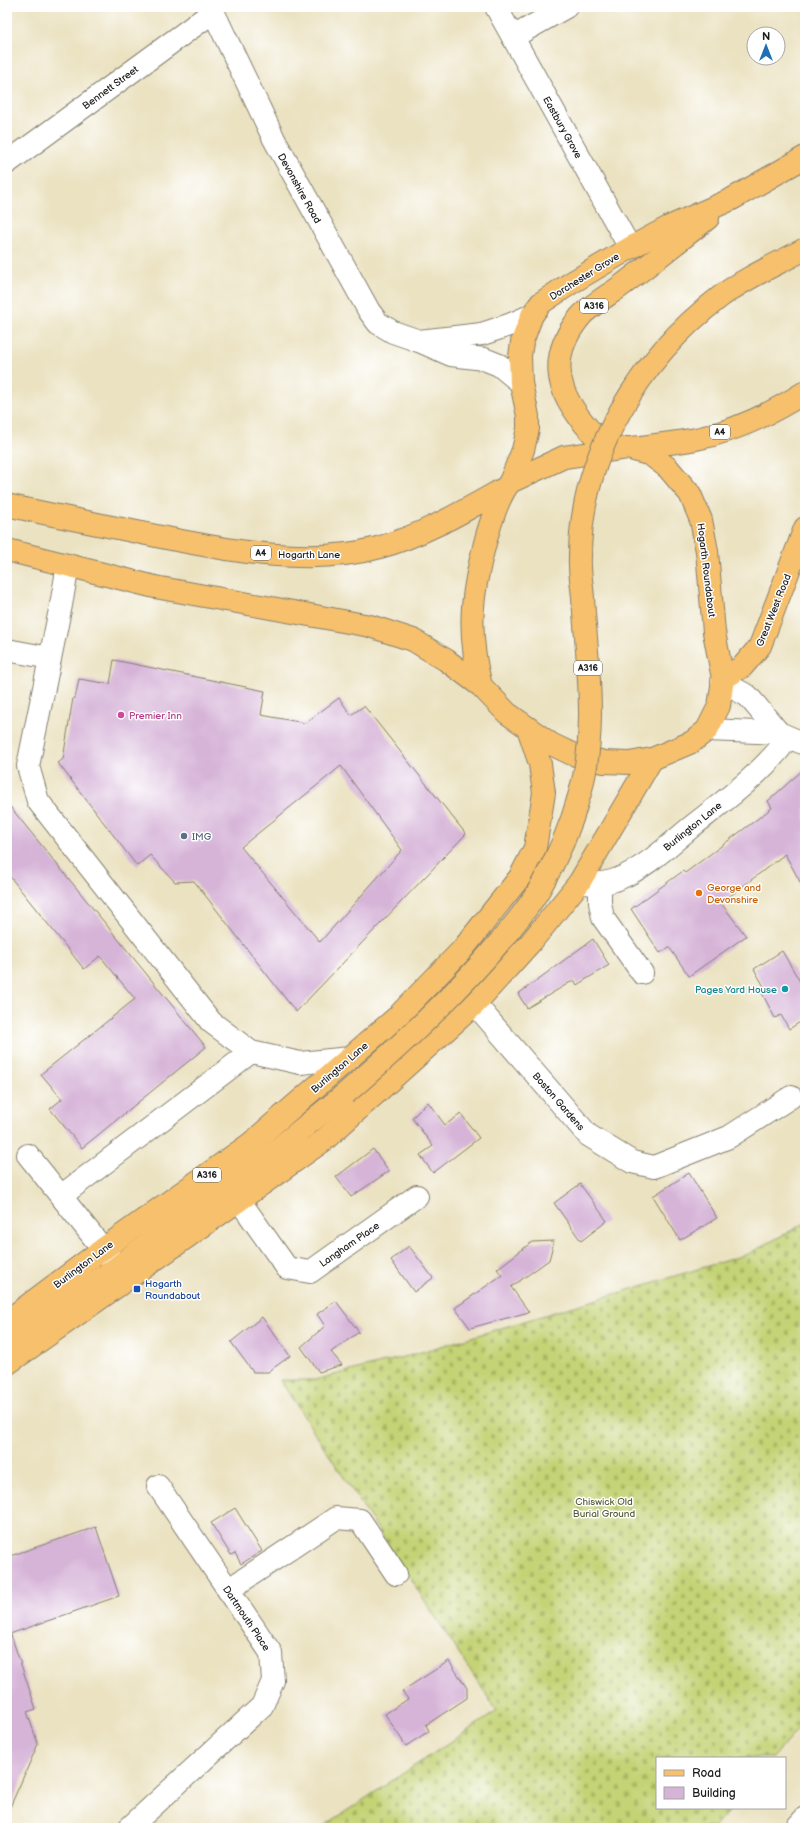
<svg xmlns="http://www.w3.org/2000/svg" width="812" height="1835" font-family="'Balsamiq Sans',sans-serif">
	<style>
		.cemetery { fill: url(#cemetery-stones); stroke: #707848 }
		.building { fill: #d6b4d8; fill-rule: evenodd }
		.lines { fill: none; stroke-linecap: round; stroke-linejoin: round }
		.minor-casing { stroke: #847f6e; stroke-width: 24 }
		.major-casing { stroke: #847f6e; stroke-width: 24 }
		.highway-casing { stroke: #847f6e; stroke-width: 24 }
		.minor { stroke: #fff; stroke-width: 22 }
		.major { stroke: #f7c06c; stroke-width: 22 }
		.highway { stroke: #f7c06c; stroke-width: 22 }
		.highway-bridge-casing { stroke: #847f6e; stroke-width: 24; stroke-linecap: butt }
		.highway-bridge { stroke: #f7c06c; stroke-width: 22 }
		.hotel-dot { fill: #d1479c; stroke: #fff; stroke-width: 1.5 }
		.service-dot { fill: #5c6f8a; stroke: #fff; stroke-width: 1.5 }
		.food-dot { fill: #e8710a; stroke: #fff; stroke-width: 1.5 }
		.culture-dot { fill: #0f9aa8; stroke: #fff; stroke-width: 1.5 }
		.transit-dot { fill: #1a4fb4; stroke: #fff; stroke-width: 1.5 }
		.labels { text-anchor: middle; stroke-width: 3; stroke-linejoin: round; paint-order: stroke }
		.shield { fill: #fff; stroke: #606060; stroke-width: 1 }
		.shield-label { font-size: 9px; font-weight: bold; fill: #1c1c1c }
		.street-label { font-size: 10px; fill: #1c1c1c; stroke: #fff }
		.hotel-label { font-size: 10px; fill: #b23c85; stroke: #fff; text-anchor: start }
		.service-label { font-size: 10px; fill: #4e5e75; stroke: #fff; text-anchor: start }
		.food-label { font-size: 10px; fill: #c56008; stroke: #fff; text-anchor: start }
		.culture-label { font-size: 10px; fill: #0d838f; stroke: #fff; text-anchor: end }
		.transit-label { font-size: 10px; fill: #164399; stroke: #fff; text-anchor: start }
		.park-label { font-size: 10px; fill: #575c3b; stroke: #fff }
	</style>
	<defs>
		<pattern id="cemetery-stones" width="16" height="16" patternUnits="userSpaceOnUse"><rect width="16" height="16" fill="#c4d374"/><path d="M2 7V4a2 2 0 0 1 4 0v3zM10 15v-3a2 2 0 0 1 4 0v3z" fill="#a8b564"/></pattern>
	</defs>
	<rect width="100%" height="100%" fill="#fff"/>
	<filter id="ink" filterUnits="userSpaceOnUse"><feTurbulence type="fractalNoise" baseFrequency=".025" numOctaves="2"/><feDisplacementMap in="SourceGraphic" scale="8" xChannelSelector="R" yChannelSelector="G"/><feConvolveMatrix kernelMatrix="1 2 1 2 8 2 1 2 1" color-interpolation-filters="sRGB"/></filter>
	<filter id="wash" filterUnits="userSpaceOnUse"><feTurbulence type="fractalNoise" baseFrequency=".012" numOctaves="4" result="noise"/><feDisplacementMap in="SourceGraphic" scale="16" xChannelSelector="R" yChannelSelector="G"/><feGaussianBlur stdDeviation="0.9" result="paint"/><feColorMatrix in="noise" values="0 0 0 0 0 0 0 0 0 0 0 0 0 0 0 0 0 1.4 0 .05"/><feComposite in="paint" operator="in"/></filter>
	<g filter="url(#wash)">
		<rect width="100%" height="100%" fill="#ebe2c1"/>
		<path class="cemetery" d="M 805,1223 L 805,1721 L 773,1758 L 657,1758 L 657,1808 L 731,1808 L 714,1828 L 321,1828 L 497,1711 L 280,1380 L 315,1380 L 408,1356 L 748,1254 Z"/>
		<g id="blocks">
			<g class="building">
				<path d="M 114,660 L 265,691 L 261,715 L 305,723 L 339,698 L 351,715 L 364,706 L 466,834 L 296,1012 L 194,881 L 175,882 L 150,855 L 137,866 L 58,763 L 63,759 L 73,698 L 75,698 L 79,679 L 110,684 ZM 341,766 L 402,850 L 320,942 L 241,847 Z"/>
				<path d="M 805,768 L 805,891 L 785,854 L 721,903 L 746,936 L 689,976 L 669,947 L 660,953 L 631,909 L 683,871 L 685,873 L 772,808 L 768,801 Z"/>
				<path d="M 7,803 L 206,1047 L 82,1148 L 50,1109 L 62,1099 L 41,1074 L 135,999 L 100,956 L 84,969 L 7,873 Z"/>
				<path d="M 593,939 L 609,965 L 577,985 L 574,980 L 527,1008 L 518,994 Z"/>
				<path d="M 782,951 L 805,990 L 805,1019 L 789,1029 L 781,1015 L 775,1018 L 762,993 L 766,990 L 754,969 Z"/>
				<path d="M 428,1102 L 445,1125 L 461,1114 L 479,1138 L 433,1173 L 420,1155 L 433,1146 L 412,1118 Z"/>
				<path d="M 373,1149 L 389,1171 L 351,1197 L 336,1177 Z"/>
				<path d="M 689,1173 L 717,1218 L 680,1240 L 653,1196 Z"/>
				<path d="M 580,1184 L 607,1221 L 581,1241 L 554,1203 Z"/>
				<path d="M 554,1241 L 549,1260 L 511,1287 L 529,1312 L 470,1328 L 455,1308 L 502,1275 L 497,1269 L 532,1242 Z"/>
				<path d="M 409,1246 L 433,1278 L 414,1292 L 391,1260 Z"/>
				<path d="M 336,1301 L 359,1332 L 331,1352 L 342,1365 L 319,1372 L 301,1347 L 325,1326 L 317,1314 Z"/>
				<path d="M 262,1317 L 290,1356 L 268,1372 L 253,1372 L 231,1342 Z"/>
				<path d="M 235,1508 L 262,1551 L 241,1564 L 235,1553 L 231,1555 L 211,1523 Z"/>
				<path d="M 96,1527 L 119,1596 L 7,1635 L 7,1557 Z"/>
				<path d="M 11,1635 L 36,1709 L 27,1712 L 38,1744 L 7,1814 L 7,1636 Z"/>
				<path d="M 449,1661 L 467,1688 L 467,1698 L 426,1725 L 429,1731 L 406,1746 L 385,1714 L 408,1699 L 402,1691 Z"/>
			</g>
		</g>
	</g>
	<g filter="url(#ink)">
		<use href="#blocks" fill-opacity="0" stroke="#847f6e" stroke-width="1"/>
		<g class="lines">
			<g class="minor-casing">
				<g id="minor">
					<path d="M 211,7 L 274,139 L 369,311 L 378,323 L 393,332 L 419,341 L 451,355 L 484,359 L 499,365 L 521,383"/>
					<path d="M 496,7 L 630,248"/>
					<path d="M 513,37 L 566,7"/>
					<path d="M 7,163 L 213,12"/>
					<path d="M 419,341 L 482,334 L 509,325 L 532,315"/>
					<path d="M 68,565 L 61,605 L 28,766 L 38,801 L 211,1022 L 251,1052 L 300,1063 L 350,1058"/>
					<path d="M 7,650 L 50,658"/>
					<path d="M 722,682 L 748,696 L 779,733 L 805,744"/>
					<path d="M 707,730 L 779,733"/>
					<path d="M 579,883 C 592,884 606,884 618,879 C 645,868 667,847 690,828 C 724,801 762,774 788,738"/>
					<path d="M 600,884 L 600,903 L 603,918 L 642,973"/>
					<path d="M 475,1004 L 588,1135 L 632,1162 L 654,1167 L 729,1137 L 791,1097"/>
					<path d="M 28,1155 L 115,1264"/>
					<path d="M 61,1196 L 251,1052"/>
					<path d="M 239,1200 L 287,1268 L 310,1272 L 417,1196"/>
					<path d="M 228,1590 L 336,1518 L 360,1520 L 396,1574"/>
					<path d="M 129,1828 L 262,1706 L 273,1681 L 271,1653 L 158,1486"/>
					<path d="M 796,1828 L 805,1818"/>
				</g>
			</g>
			<g class="major-casing">
				<g id="major">
					<path d="M 609,450 C 568,411 537,369 580,317 C 589,306 609,295 621,286 C 650,264 679,241 708,218"/>
					<path d="M 510,482 L 523,450 L 528,429 L 528,416 L 521,383 L 520,356 L 522,342 L 532,315 L 541,303 L 571,283 L 630,248 L 669,227 L 732,199 L 805,157"/>
				</g>
			</g>
			<g class="highway-casing">
				<g id="highway">
					<path d="M 632,448 C 653,445 675,443 696,439 C 736,431 771,414 805,392"/>
					<path d="M 7,505 C 50,515 94,523 137,532 C 209,547 305,568 377,548 C 422,536 464,511 505,488"/>
					<path d="M 7,550 L 155,587 L 370,626 L 413,640 L 446,660 L 481,686 L 507,713 L 551,744 L 572,754 L 604,762 L 629,763 L 652,759 L 692,742 L 707,730 L 719,706 L 723,679 L 714,632 L 707,551 L 701,520 L 690,494 L 668,468 L 651,455 L 627,448 L 564,457 L 510,482 C 499,496 493,516 488,532 C 472,589 466,628 481,686"/>
					<path d="M 723,679 L 743,666 L 760,646 L 805,528"/>
					<path d="M 7,1321 L 103,1249 L 250,1144 L 397,1017 L 462,950 L 520,877 L 535,848 L 544,793 L 540,764 L 528,728"/>
					<path d="M 7,1342 L 117,1267 L 210,1196 L 259,1164 L 345,1094"/>
					<path d="M 7,1364 L 323,1141 L 475,1004 L 531,942 L 579,883 L 652,759"/>
				</g>
			</g>
			<use href="#minor" class="minor"/>
			<use href="#major" class="major"/>
			<use href="#highway" class="highway"/>
			<g class="highway-bridge-casing">
				<path id="highway-bridge" d="M 345,1094 C 401,1045 456,995 503,938 C 516,922 530,906 540,888 C 557,859 571,826 580,793 C 598,730 587,662 583,598 C 582,584 579,570 580,557 C 580,455 640,358 720,297 C 745,278 777,264 805,249"/>
			</g>
			<use href="#highway-bridge" class="highway-bridge"/>
		</g>
	</g>
	<circle class="hotel-dot" cx="121" cy="715" r="4"/>
	<circle class="service-dot" cx="184" cy="836" r="4"/>
	<circle class="food-dot" cx="699" cy="893" r="4"/>
	<circle class="culture-dot" cx="785" cy="989" r="4"/>
	<rect class="transit-dot" x="133" y="1285" width="8" height="8" rx="2"/>
	<g class="labels">
		<g class="shield">
			<rect x="580" y="299" width="28" height="14" rx="3"/>
			<rect x="710" y="425" width="20" height="14" rx="3"/>
			<rect x="251" y="546" width="20" height="14" rx="3"/>
			<rect x="574" y="661" width="28" height="14" rx="3"/>
			<rect x="193" y="1168" width="28" height="14" rx="3"/>
		</g>
		<g class="shield-label">
			<text x="594" y="309">A316</text>
			<text x="720" y="435">A4</text>
			<text x="261" y="556">A4</text>
			<text x="588" y="671">A316</text>
			<text x="207" y="1178">A316</text>
		</g>
		<g class="street-label">
			<text transform="translate(110 87) rotate(-36)" y="4">Bennett Street</text>
			<text transform="translate(563 127) rotate(61)" y="4">Eastbury Grove</text>
			<text transform="translate(300 188) rotate(61)" y="4">Devonshire Road</text>
			<text transform="translate(584 276) rotate(-32)" y="4">Dorchester Grove</text>
			<text x="309" y="558">Hogarth Lane</text>
			<text transform="translate(707 570) rotate(83)" y="4">Hogarth Roundabout</text>
			<text transform="translate(773 610) rotate(-68)" y="4">Great West Road</text>
			<text transform="translate(692 826) rotate(-39)" y="4">Burlington Lane</text>
			<text transform="translate(339 1067) rotate(-41)" y="4">Burlington Lane</text>
			<text transform="translate(559 1101) rotate(49)" y="4">Boston Gardens</text>
			<text transform="translate(349 1244) rotate(-35)" y="4">Langham Place</text>
			<text transform="translate(83 1264) rotate(-37)" y="4">Burlington Lane</text>
			<text transform="translate(247 1618) rotate(56)" y="4">Dartmouth Place</text>
		</g>
		<g class="hotel-label">
			<text x="129" y="719">Premier Inn</text>
		</g>
		<g class="service-label">
			<text x="192" y="840">IMG</text>
		</g>
		<g class="food-label">
			<text x="707" y="891">George and<tspan x="707" dy="12">Devonshire</tspan></text>
		</g>
		<g class="culture-label">
			<text x="777" y="993">Pages Yard House</text>
		</g>
		<g class="transit-label">
			<text x="145" y="1287">Hogarth<tspan x="145" dy="12">Roundabout</tspan></text>
		</g>
		<g class="park-label">
			<text x="604" y="1505">Chiswick Old<tspan x="604" dy="12">Burial Ground</tspan></text>
		</g>
	</g>
	<rect width="812" height="1835" fill="none" stroke="#fff" stroke-width="24"/>
	<rect x="656" y="1757" width="130" height="52" fill="#ffffff" stroke="#a4a4a4"/>
	<rect x="664" y="1770" width="20" height="6" fill="#f7c06c" stroke="#a4a4a4"/>
	<text x="692" y="1777" font-size="12" fill="#1c1c1c">Road</text>
	<rect x="664" y="1787" width="20" height="12" fill="#d6b4d8" stroke="#a4a4a4"/>
	<text x="692" y="1797" font-size="12" fill="#1c1c1c">Building</text>
	<g transform="translate(766 46)"><circle r="19" fill="#ffffff" stroke="#a4a4a4"/>
	<path d="M0-3L7 15L0 10L-7 15Z" fill="#1f6fb2"/>
	<text y="-6" font-size="11" font-weight="bold" text-anchor="middle" fill="#1c1c1c">N</text>
	</g>
</svg>
